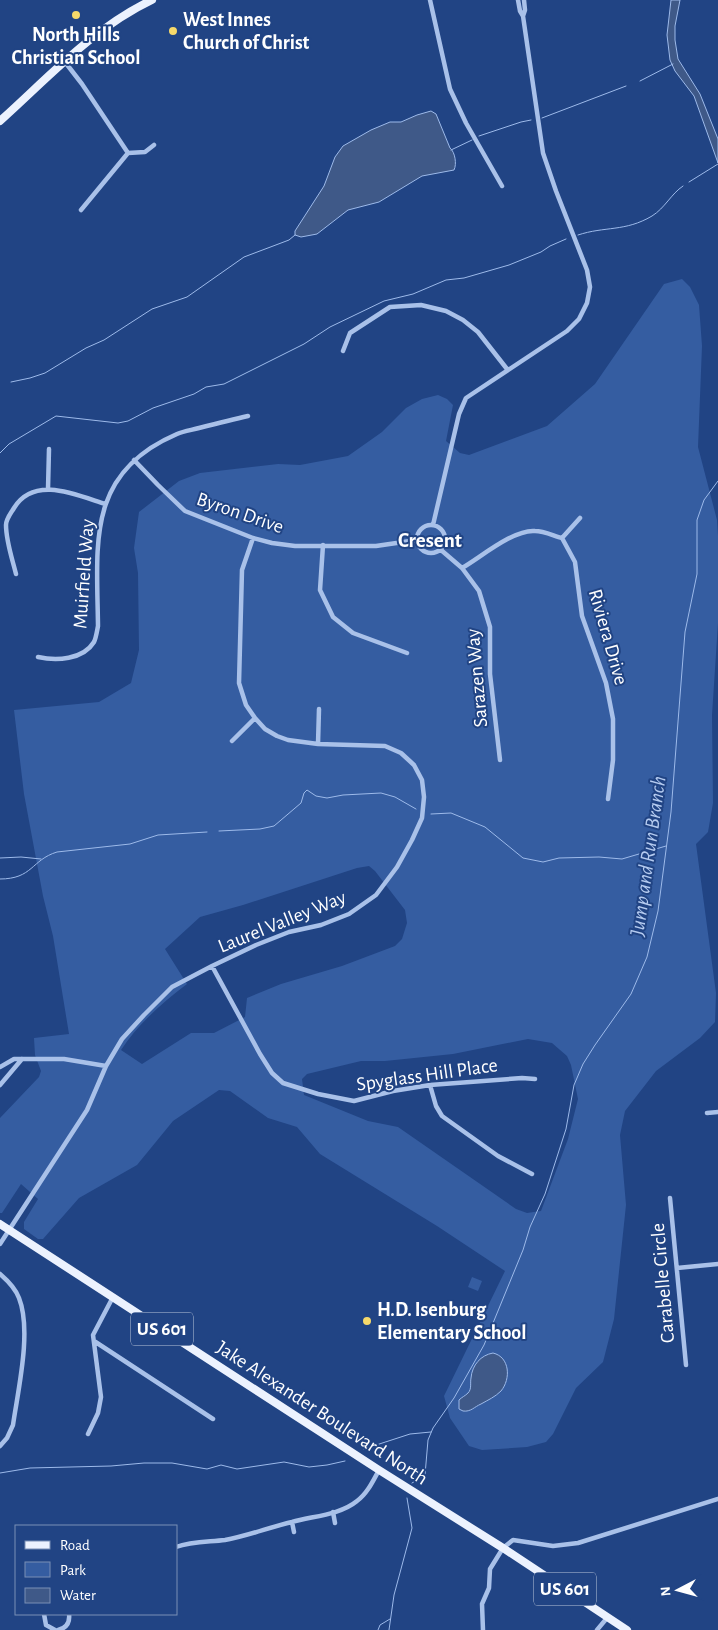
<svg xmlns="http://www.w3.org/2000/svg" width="718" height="1630" font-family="'Alegreya Sans',sans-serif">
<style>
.green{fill:#355da1;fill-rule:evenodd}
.water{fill:#3f5988;stroke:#9dbaea}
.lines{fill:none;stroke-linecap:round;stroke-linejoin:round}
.stream{stroke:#9dbaea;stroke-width:1}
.street{stroke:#a9c1e9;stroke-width:4.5}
.primary{stroke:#ecf2fe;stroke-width:8}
.poi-dot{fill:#f6d96a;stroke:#214484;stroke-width:2}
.labels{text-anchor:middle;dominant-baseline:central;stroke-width:4;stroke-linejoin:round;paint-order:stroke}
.shield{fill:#214484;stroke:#bcc7da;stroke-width:1}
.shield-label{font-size:19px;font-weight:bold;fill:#fff}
.poi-label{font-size:20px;font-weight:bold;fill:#fff;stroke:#214484;text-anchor:start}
.street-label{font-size:20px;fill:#fff;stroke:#214484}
.neighbourhood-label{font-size:21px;font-weight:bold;fill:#fff;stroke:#214484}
.water-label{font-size:21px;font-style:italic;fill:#b5cbf0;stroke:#214484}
</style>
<rect width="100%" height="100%" fill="#214484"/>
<path class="green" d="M 682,279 L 690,287 L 699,305 L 702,346 L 698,447 L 717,520 L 718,536 L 718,623 L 712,715 L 713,803 L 708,832 L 696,844 L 716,993 L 715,1022 L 700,1038 L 656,1071 L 625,1111 L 620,1135 L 626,1205 L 614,1319 L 603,1362 L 576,1388 L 553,1434 L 546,1442 L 527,1447 L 482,1450 L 469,1446 L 450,1418 L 444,1396 L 505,1271 L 437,1226 L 320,1154 L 297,1127 L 268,1118 L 230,1091 L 219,1090 L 173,1121 L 137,1165 L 79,1198 L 43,1239 L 38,1239 L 24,1229 L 24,1222 L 38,1199 L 21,1184 L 2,1213 L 0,1213 L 0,1118 L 39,1077 L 41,1071 L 35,1055 L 34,1038 L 69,1034 L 53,936 L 43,896 L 24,794 L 14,710 L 99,702 L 131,683 L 139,650 L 138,573 L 134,548 L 139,512 L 179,481 L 200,473 L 278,464 L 300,465 L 348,456 L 382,432 L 406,408 L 422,399 L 438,395 L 447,399 L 453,405 L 446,441 L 460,453 L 469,455 L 547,426 L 595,384 L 664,284 ZM 369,866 L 375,871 L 405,910 L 407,923 L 402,939 L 395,946 L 342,966 L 281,984 L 247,998 L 245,1017 L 214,1033 L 191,1033 L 142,1064 L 121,1050 C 138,1024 162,1003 187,984 L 165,949 L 200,917 L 243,905 L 357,868 ZM 528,1039 L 552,1043 L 567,1056 L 571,1065 L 578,1099 L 568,1139 L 541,1211 L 527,1213 L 516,1209 L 398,1127 L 368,1121 L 304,1095 L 302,1079 L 307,1074 L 361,1061 L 385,1061 L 453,1054 Z
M 472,1277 L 482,1281 L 478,1291 L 468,1287 Z"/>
<path class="water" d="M 671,0 L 680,0 L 675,26 L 675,40 L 678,59 L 700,94 L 718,139 L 718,163 L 694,96 L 675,71 L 670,60 L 667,35 Z
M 431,111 L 436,114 L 450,148 C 455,152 457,164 454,170 L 422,176 L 379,202 L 348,210 L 317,234 L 301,237 L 295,235 L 295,231 L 324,186 L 335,157 L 343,146 L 371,130 L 390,122 L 401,122 L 417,115 Z
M 493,1353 C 510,1357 511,1379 501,1391 C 495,1397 488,1400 481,1404 C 474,1407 471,1412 463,1411 L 459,1409 L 459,1400 C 462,1397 465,1396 468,1393 C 472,1389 470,1383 471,1378 C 472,1365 481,1355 493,1353 Z"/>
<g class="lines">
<path class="stream" d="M 640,81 L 673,64
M 542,118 L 626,86
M 479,136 L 521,122 L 531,120
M 451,150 L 472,140
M 689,182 L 718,164
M 578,235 C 605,226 625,232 652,216 C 665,208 671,194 683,186
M 11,382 L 30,378 L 45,373 L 86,348 L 104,340 L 152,309 L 187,297 L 244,257 L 289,240 L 295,235
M 0,453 L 9,444 L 56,416 L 118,423 L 128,421 L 153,408 L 194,394 L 206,387 L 224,384 L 304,344 L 330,327 L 384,301 L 413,294 L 446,280 L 464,278 L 509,265 L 541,252 L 550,246 L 566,239
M 431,814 L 451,813 L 485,827 L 523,858 L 543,862 L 559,858 L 599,857 L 622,859 L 666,846
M 219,831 L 260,829 L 274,826 L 301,803 L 304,793 L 307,790 L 316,796 L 327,798 L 343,795 L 381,793 L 395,797 L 416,809
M 0,858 L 21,857 L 41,859
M 0,879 C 33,879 31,860 57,852 L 130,844 L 158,835 L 207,832
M 364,1449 L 410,1434 L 431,1432
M 0,1473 L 30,1468 L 111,1466 L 144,1463 L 172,1463 L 207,1469 L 221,1465 L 237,1469 L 284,1462 L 309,1467 L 327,1465 L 345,1461
M 412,1483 L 425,1475 L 428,1440 L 433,1428 L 454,1398 L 484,1345 L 523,1250 L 530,1227 L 545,1194 L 566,1129 L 574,1085 L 583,1064 L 595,1045 L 631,994 L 647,957 L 658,911 L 671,812 L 685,632 L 697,574 L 697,520 L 704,500 L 718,481
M 378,1630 L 380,1625 L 390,1619
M 389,1630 L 394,1595 L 412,1528 L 407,1498"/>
<path class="street" d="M 430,0 L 450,89 L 466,123 L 502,186
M 518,0 L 520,11 L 523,16 L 525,10 L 524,0
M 65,62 L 82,84 L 128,153
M 81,210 L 128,153 L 145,152 L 154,145
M 343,351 L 350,333 L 390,307 L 421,305 L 446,311 L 463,320 L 478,332 L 507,369
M 134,460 L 158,485 L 185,511 L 253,538 L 272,543 L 295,546 L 376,546 L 417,540
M 48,489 L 49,449
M417 539a14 14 0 1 1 28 0a14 14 0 1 1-28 0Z
M 433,525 L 459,414 L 466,398 L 567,331 L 579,319 L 587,303 L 590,287 L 587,270 L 556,191 L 543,153 L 523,16
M 562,538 L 580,518
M 323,545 L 320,590 L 333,617 L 353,633 L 407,653
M 441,550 L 462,568 L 479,591 L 490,627 L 490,674 L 500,760
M 462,568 C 481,557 514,529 535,531 C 544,531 554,536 562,538 L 575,562 L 582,616 L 606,683 L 613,719 L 613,760 L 608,799
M 16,574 C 12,558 6,541 6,525 C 6,519 11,513 14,508 C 34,475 77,495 105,504
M 38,657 C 56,661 83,660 94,642 C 96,638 97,631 98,626 C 97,543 86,473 177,434 C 184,431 192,430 199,428 C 215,424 231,420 248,416
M 232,741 L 255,718
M 318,744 L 319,709
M 212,966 L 260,1054 L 272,1073 L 283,1083 L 318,1094 L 354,1101 L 393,1091 L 430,1085 L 522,1078 L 535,1079
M 0,1067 L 14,1059 L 64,1059 L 106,1066
M 0,1085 L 22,1059
M 430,1085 L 436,1106 L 442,1116 L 498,1156 L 532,1174
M 707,1113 L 718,1112
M 670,1198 L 686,1365
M 0,1244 L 87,1110 L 106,1066 L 122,1039 L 144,1015 L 172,987 L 212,966 L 256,945 L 289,932 L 321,925 L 349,914 L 376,895 L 397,867 L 412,840 L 422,818 L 424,797 L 422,780 L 414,765 L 401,753 L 385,746 L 318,744 L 288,740 L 277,736 L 265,729 L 255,718 L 246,705 L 239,683 L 242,570 L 253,538
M 677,1268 L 718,1264
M 0,1274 C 7,1280 16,1290 19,1298 C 32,1331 18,1390 13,1425 L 7,1438 L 0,1446
M 94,1341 L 213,1419
M 88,1434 L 98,1413 L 101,1397 L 93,1335 L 113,1297
M 333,1512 L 335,1523
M 292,1522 L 294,1532
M 176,1547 C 192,1541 209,1542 225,1540 C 248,1536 270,1527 292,1522 C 313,1516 340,1515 357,1501 C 367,1494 373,1481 379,1470
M 44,1614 L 46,1625 L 55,1630
M 58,1630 C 67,1628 70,1622 69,1614
M 483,1630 L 482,1604 L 489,1588 L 490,1569 L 503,1548 L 513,1540 L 553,1546 L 578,1543 L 718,1499
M 597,1630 L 607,1618"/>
<path class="primary" d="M 0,121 C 48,78 93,28 152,0
M 0,1224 L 379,1470 L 503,1548 L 627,1630"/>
</g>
<g class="poi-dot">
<circle cx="76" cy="15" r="5"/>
<circle cx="173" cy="31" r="5"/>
<circle cx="367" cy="1321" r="5"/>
</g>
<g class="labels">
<g class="shield">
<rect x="131" y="1312.5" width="62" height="33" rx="4"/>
<rect x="534" y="1572.5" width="62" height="33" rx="4"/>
</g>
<g class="shield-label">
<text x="162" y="1329">US 601</text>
<text x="565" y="1589">US 601</text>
</g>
<g class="poi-label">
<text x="183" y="20">West Innes<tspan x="183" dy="23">Church of Christ</tspan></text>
<text x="76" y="35" text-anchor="middle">North Hills<tspan x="76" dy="23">Christian School</tspan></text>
<text x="377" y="1310">H.D. Isenburg<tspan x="377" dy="23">Elementary School</tspan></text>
</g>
<g class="street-label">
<text transform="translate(240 513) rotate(19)">Byron Drive</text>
<text transform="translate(84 574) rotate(-86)">Muirfield Way</text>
<text transform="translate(608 637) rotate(74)">Riviera Drive</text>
<text transform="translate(477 678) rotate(-95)">Sarazen Way</text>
<text transform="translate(282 922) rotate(-22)">Laurel Valley Way</text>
<text transform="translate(427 1075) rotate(-8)">Spyglass Hill Place</text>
<text transform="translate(663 1283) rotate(-95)">Carabelle Circle</text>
<text transform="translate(322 1413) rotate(33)">Jake Alexander Boulevard North</text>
</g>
<g class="neighbourhood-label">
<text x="430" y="540">Cresent</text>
</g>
<g class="water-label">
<text transform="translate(648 856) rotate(-82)">Jump and Run Branch</text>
</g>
</g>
<rect x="15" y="1525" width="162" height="90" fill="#214484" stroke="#7a8fb5"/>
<rect x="25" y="1541" width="25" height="8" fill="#ecf2fe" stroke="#7a8fb5"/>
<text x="60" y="1550" font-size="15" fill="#ffffff">Road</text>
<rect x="25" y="1562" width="25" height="15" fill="#355da1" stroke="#7a8fb5"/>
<text x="60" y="1575" font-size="15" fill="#ffffff">Park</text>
<rect x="25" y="1588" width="25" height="15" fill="#3f5988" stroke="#7a8fb5"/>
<text x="60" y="1600" font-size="15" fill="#ffffff">Water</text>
<g transform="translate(678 1590) rotate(264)" stroke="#214484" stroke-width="4" paint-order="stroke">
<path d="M0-4L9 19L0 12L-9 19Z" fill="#ffffff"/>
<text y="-8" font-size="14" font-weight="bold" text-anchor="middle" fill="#ffffff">N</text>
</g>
</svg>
